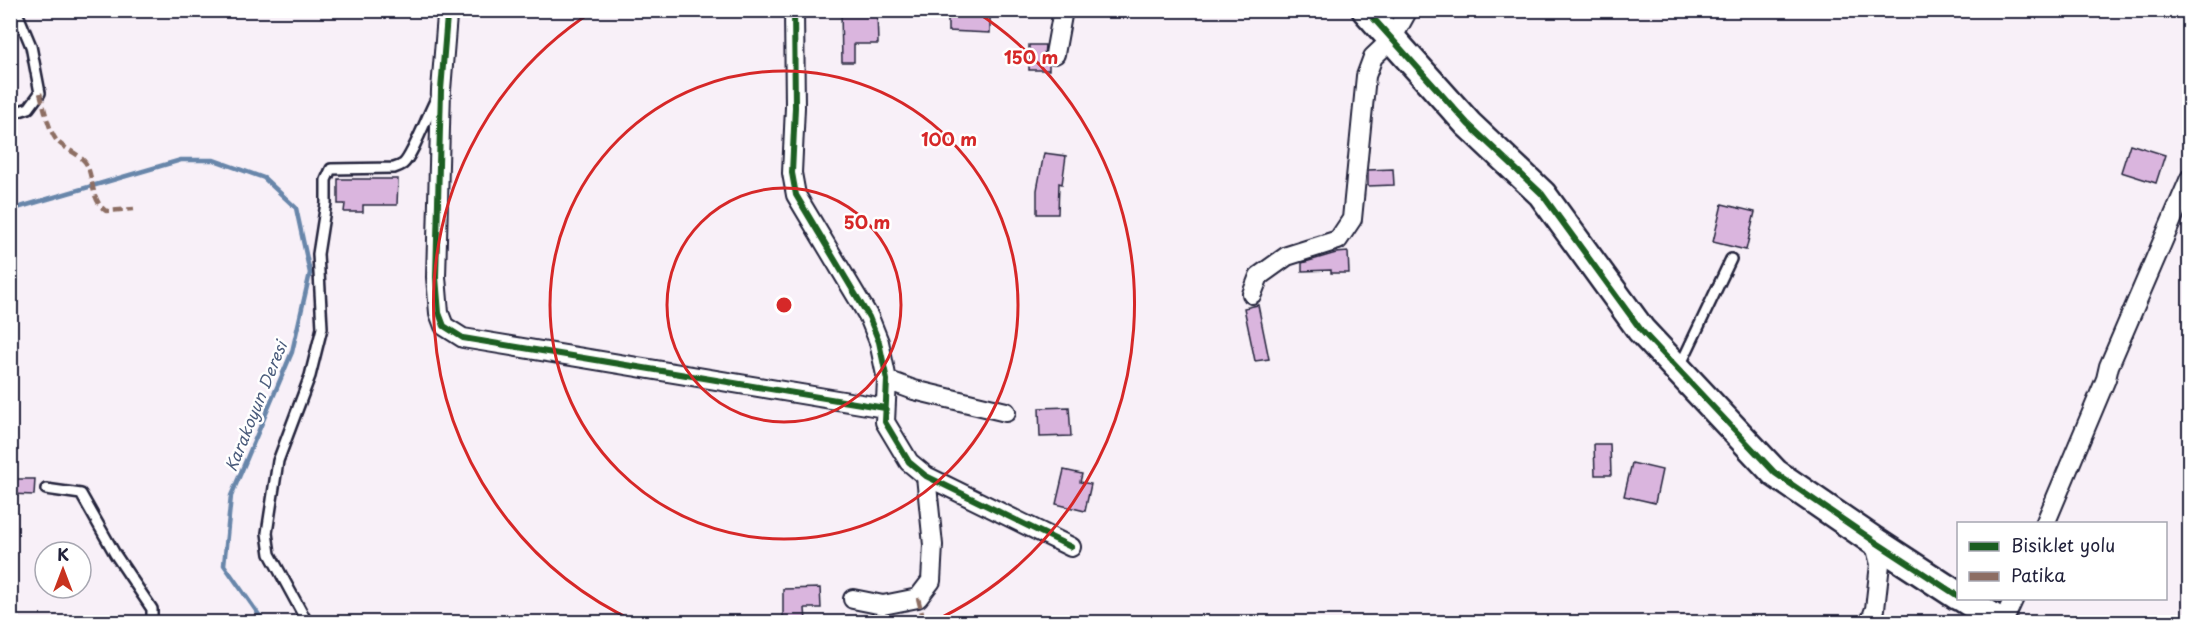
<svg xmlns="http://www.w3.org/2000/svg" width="2200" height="633" font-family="'Playpen Sans',sans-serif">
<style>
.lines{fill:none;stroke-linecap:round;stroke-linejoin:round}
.stream{stroke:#6886aa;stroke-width:4.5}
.building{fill:#dab5de;stroke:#22223b;stroke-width:1.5}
.lane-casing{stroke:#22223b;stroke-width:14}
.street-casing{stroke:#22223b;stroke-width:22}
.secondary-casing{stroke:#22223b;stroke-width:32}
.lane{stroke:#fff;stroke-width:9}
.street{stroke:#fff;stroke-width:18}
.secondary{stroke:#fff;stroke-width:27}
.quiet{stroke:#8d6e63;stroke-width:4.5;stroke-dasharray:9 4.5;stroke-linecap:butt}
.cycleway-casing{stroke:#fff;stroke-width:10}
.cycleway{stroke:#1b5e20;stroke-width:6}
.ring{fill:none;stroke:#d62828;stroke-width:3}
.labels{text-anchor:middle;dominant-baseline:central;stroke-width:5;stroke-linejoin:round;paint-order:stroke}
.water-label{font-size:16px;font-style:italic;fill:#4b5c7c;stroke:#fff}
.centre{fill:#d62828;stroke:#fff;stroke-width:3}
.ring-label{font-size:18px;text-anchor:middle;font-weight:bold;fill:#d62828;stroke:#fff;stroke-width:5;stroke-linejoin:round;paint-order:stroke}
</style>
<rect width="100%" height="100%" fill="#f8f0f8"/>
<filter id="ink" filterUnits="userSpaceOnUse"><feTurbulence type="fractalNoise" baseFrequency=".0167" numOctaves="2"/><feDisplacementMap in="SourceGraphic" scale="12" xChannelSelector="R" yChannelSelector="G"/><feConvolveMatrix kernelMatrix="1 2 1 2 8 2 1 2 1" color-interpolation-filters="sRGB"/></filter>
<g filter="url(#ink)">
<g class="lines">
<path class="stream" d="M 10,210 L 181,160 L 214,160 L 264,178 L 296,208 L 310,273 L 292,352 L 231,496 L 224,565 L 264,622"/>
</g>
<path class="building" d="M 841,10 L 877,10 L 878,44 L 854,44 L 854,62 L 842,62 Z
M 951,10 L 990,10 L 990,33 L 948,31 L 948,15 L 951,15 Z
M 1029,45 L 1045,45 L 1044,57 L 1049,63 L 1049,70 L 1029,70 Z
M 2130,144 L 2165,155 L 2156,183 L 2121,172 Z
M 1044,153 L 1066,156 L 1062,184 L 1059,183 L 1058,214 L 1037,214 L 1037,190 Z
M 1393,169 L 1394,185 L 1368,186 L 1368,170 Z
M 338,179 L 398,179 L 397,205 L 363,205 L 363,212 L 344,212 L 345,204 L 338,204 Z
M 1722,204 L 1755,212 L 1746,250 L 1713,242 Z
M 1348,252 L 1349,273 L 1331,273 L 1331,270 L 1302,271 L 1302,263 L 1336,253 Z
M 1258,305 L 1269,359 L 1255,361 L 1244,308 Z
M 1069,407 L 1071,436 L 1040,437 L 1039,408 Z
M 1594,444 L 1610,444 L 1611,475 L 1595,475 Z
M 1632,463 L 1662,470 L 1655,503 L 1624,496 Z
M 1064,470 L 1082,474 L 1080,482 L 1091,484 L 1085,511 L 1056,504 Z
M 10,479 L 35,479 L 34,495 L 10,494 Z
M 820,588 L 821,608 L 805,608 L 806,622 L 783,622 L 783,589 Z"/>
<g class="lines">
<g class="lane-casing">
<path id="lane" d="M 10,114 L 29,108 L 40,93 L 31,46 L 16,10
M 1679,368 L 1731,259
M 46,489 L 81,494 L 115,554 L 152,609 L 152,622
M 307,622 L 270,554 L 267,533 L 278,461 L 310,376 L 322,328 L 318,254 L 326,203 L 326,180 L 331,169 L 394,168 C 397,167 400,166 403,164 C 412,157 429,111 437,97"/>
</g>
<g class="street-casing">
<path id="street" d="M 452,10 L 447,16 L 441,90 L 436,277 L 439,313 L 444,326 L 463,338 L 885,408
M 794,10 L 795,107 L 792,173 L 796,195 L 869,317 L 879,342 L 887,380 L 885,422 L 909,462 L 926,476 L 1071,547
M 1055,54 L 1063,10
M 1252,294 L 1259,276 L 1287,256 L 1338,240 L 1352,219 L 1366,76 L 1373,57 L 1392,39 L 1408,10
M 887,380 L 914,390 L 1006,412
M 2045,524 L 2106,379 L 2109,366 L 2190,178
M 853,599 L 883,605 L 918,598 L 931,581 L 933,545 L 926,476
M 1870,622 L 1875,609 L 1880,564 L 1874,541
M 2003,622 L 2014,598"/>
</g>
<g class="secondary-casing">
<path id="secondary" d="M 1366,10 L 1468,124 L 1542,194 L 1641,330 L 1775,473 L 1874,541 L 1958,596
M 1963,598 L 2000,622"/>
</g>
<use href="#lane" class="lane"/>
<use href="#street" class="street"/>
<use href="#secondary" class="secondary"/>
<path class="quiet" d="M 40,93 C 44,106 49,133 58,142 C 66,150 81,154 87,165 C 94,181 91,200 106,211 L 134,209
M 918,598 L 924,622"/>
<g class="cycleway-casing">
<path id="cycleway" d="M 452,10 L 447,16 L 441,90 L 436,277 L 439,313 L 444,326 L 463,338 L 885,408
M 794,10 L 795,107 L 792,173 L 796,195 L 869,317 L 879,342 L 887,380 L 885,422 L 909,462 L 926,476 L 1071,547
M 1366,10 L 1468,124 L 1542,194 L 1641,330 L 1775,473 L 1874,541 L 1958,596"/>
</g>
<use href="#cycleway" class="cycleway"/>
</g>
</g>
<g class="ring">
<circle cx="784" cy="305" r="117"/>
<circle cx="784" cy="305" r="234"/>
<path d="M636 622A350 350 0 0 1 593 11M975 11A350 350 0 0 1 932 622"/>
</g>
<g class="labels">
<g class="water-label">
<text transform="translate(255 406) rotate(-68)">Karakoyun Deresi</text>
</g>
</g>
<circle cx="784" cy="305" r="9" class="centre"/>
<g class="ring-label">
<text x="1031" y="64">150 m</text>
<text x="949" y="146">100 m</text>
<text x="867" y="229">50 m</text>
</g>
<rect width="2200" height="633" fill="none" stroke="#fff" stroke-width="36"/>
<rect x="18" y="18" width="2164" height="597" fill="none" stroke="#22223b" stroke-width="2" filter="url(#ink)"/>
<rect x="1957" y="522" width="210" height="78" fill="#ffffff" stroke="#a7a7b1" stroke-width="1.5"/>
<rect x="1969" y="542" width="30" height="9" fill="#1b5e20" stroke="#a7a7b1" stroke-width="1.5"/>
<text x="2011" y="552" font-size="18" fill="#22223b">Bisiklet yolu</text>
<rect x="1969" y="572" width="30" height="9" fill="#8d6e63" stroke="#a7a7b1" stroke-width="1.5"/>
<text x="2011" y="582" font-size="18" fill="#22223b">Patika</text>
<g transform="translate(63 570)"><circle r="28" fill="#ffffff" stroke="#a7a7b1" stroke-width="1.5"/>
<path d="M0-4.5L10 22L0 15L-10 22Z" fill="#c8321e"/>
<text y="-9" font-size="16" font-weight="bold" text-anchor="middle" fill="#22223b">K</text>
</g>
</svg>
